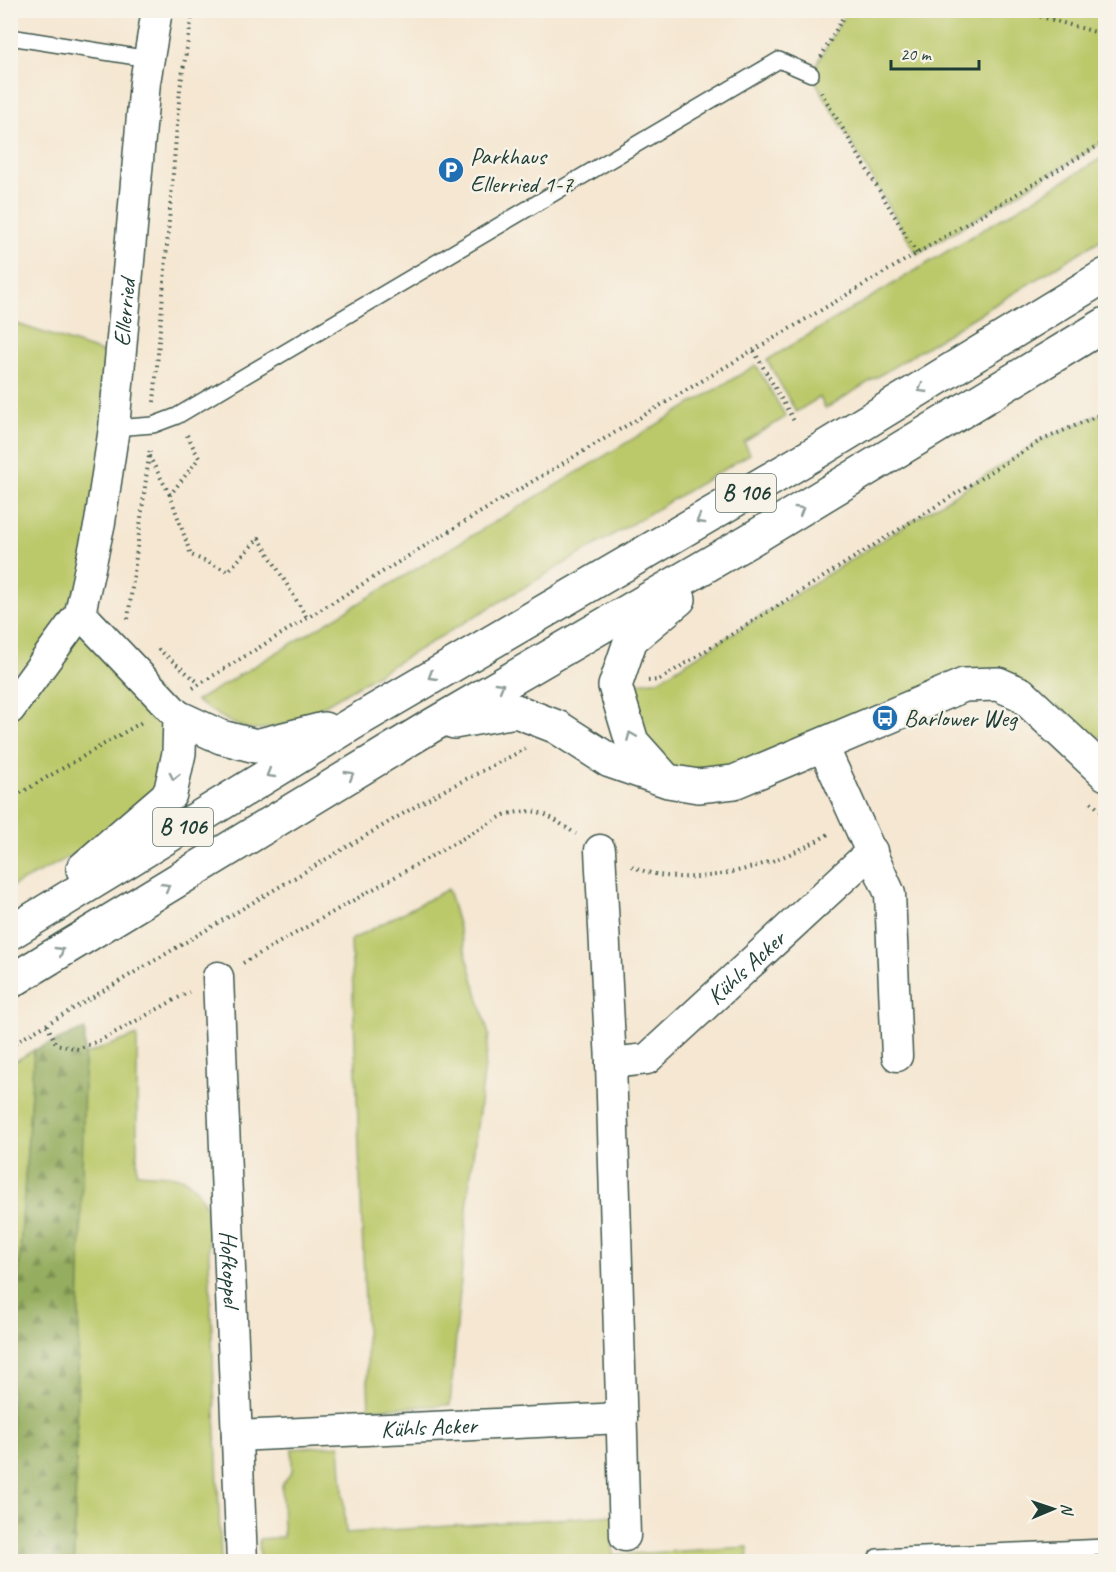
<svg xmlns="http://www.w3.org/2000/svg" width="1116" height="1572" font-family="Caveat,sans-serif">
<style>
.green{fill:#bcc96b;stroke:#6e8350;stroke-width:1.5}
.forest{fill:url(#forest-firs);stroke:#5a754a;stroke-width:1.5}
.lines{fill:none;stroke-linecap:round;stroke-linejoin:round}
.service-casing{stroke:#3f564c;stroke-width:18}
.minor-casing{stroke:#3f564c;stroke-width:33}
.trunk-casing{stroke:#3f564c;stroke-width:36}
.path{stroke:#3f564c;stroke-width:4;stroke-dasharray:1.5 4.5;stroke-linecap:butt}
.service{stroke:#fff;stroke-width:15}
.minor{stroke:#fff;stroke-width:30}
.trunk{stroke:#fff;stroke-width:33}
.oneway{stroke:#8f9e9a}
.labels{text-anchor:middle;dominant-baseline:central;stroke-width:5;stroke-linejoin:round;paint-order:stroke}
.shield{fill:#f7f3e8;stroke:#60746a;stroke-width:1.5}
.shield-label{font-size:22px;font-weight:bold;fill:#1f3d34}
.poi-label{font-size:24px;fill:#1f3d34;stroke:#f7f3e8;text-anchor:start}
.street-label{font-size:24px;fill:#1f3d34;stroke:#f7f3e8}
</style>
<defs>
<pattern id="forest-firs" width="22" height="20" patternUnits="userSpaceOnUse" patternTransform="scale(1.5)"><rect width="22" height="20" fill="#95ad5f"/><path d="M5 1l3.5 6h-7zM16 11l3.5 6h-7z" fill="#798e4f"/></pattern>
</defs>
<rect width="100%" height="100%" fill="#f7f3e8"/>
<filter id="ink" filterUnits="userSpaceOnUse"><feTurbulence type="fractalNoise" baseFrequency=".0167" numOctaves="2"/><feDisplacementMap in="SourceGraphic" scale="12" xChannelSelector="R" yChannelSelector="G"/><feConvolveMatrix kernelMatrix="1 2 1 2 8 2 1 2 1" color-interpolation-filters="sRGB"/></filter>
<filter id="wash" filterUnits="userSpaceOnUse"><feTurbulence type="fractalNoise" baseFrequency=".008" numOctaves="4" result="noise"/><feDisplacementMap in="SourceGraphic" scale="24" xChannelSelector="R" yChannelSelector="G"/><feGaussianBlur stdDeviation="1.35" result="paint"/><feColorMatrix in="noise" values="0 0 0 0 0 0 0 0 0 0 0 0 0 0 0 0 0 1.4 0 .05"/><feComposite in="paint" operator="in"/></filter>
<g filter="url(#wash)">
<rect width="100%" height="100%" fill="#f5e7d2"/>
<path class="green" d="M 847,11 L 1105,11 L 1105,141 L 917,254 L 811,74 Z
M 1105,156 L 1105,237 L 825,409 L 820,397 L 796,412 L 767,360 Z
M 11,322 L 120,358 L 81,613 L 170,706 C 168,727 169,761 161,779 C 142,826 54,864 11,887 Z
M 756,365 L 786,417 L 744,442 L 750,454 L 303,718 C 249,738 243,731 196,701 Z
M 1105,412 L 1105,736 L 1071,741 L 998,684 L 823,746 L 668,781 L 615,686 L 659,680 L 1040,441 Z
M 448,889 L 489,1035 L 469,1187 L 450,1405 L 369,1409 L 351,940 Z
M 137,1035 L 137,1173 C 175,1176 190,1170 207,1209 L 221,1561 L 74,1562 L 84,1055 Z
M 34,1050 L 11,1381 L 11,1064 Z
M 340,1445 L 346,1533 L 614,1515 L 613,1555 L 748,1547 L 747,1562 L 260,1562 L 259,1539 L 283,1537 L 282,1484 L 292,1472 L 292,1449 Z"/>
<path class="forest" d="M 85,1029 L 74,1561 L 11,1561 L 11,1381 L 34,1050 Z"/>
</g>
<g filter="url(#ink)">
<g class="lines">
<g class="service-casing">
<path id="service" d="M 10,37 L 149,59
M 114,428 L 153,425 L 177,416 L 779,60 L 811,74
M 877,1557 L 1106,1547"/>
</g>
<g class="minor-casing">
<g id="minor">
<path d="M 80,613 L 180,718"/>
<path id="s1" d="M 10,709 L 80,613 L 100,522 L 114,428 L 145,82 L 157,10"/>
<path d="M 823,746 L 890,894 L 897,1056"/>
<path d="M 600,850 L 611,1063 L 625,1536"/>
<path id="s2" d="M 218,977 L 242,1562"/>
<path id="s3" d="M 611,1063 L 647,1059 L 872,851"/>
<path id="s4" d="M 237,1436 L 622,1418"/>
</g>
</g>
<g class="trunk-casing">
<path id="trunk" d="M 454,722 L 516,711 L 557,727 L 610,761 L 668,781 L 698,786 L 734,782 L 964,685 L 998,684 L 1021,694 L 1106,774
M 666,780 L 632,742 L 615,686 L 631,639 L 679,599
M 83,869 L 170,794 L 179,753 L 180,718 L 221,737 L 256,746 L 324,729
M 10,933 L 355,722 L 812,455 L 1106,275
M 10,982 L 431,726 L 750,540 L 1106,324"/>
</g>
<path class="path" d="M 1017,10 L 1106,35
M 821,57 L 847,10
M 821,92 L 917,254
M 754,351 L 794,421
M 154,402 L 180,89 L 193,10
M 187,435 L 199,458 L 170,495 L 191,555 L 228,571 L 259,538 L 307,618
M 149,456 L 170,495
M 128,619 L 150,448
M 158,649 L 199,683
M 648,681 L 659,680 L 1040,441 L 1106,412
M 193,688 L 459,525 L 1106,141
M 10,799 L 142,722
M 1091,802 L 1106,816
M 632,866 C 687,894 780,865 830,833
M 243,963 L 504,815 C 541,806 545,814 576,834
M 47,1025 L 56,1044 L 78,1049 L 103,1039 L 189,992
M 10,1046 L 433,796 L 527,748"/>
<use href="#service" class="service"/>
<use href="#minor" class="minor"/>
<use href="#trunk" class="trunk"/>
</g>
<defs><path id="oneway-chevron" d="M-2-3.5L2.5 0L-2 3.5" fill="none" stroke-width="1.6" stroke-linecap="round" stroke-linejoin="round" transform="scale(1.5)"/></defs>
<g class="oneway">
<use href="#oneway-chevron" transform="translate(922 389) rotate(149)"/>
<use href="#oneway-chevron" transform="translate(800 510) rotate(-31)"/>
<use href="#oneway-chevron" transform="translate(700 520) rotate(150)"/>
<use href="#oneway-chevron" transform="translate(432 676) rotate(149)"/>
<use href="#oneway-chevron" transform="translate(500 686) rotate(-30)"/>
<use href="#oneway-chevron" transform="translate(631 736) rotate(-113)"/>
<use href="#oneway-chevron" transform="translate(270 774) rotate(149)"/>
<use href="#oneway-chevron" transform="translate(350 775) rotate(-31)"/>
<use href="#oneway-chevron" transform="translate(174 776) rotate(102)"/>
<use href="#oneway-chevron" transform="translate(166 887) rotate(-31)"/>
<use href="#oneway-chevron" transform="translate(60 951) rotate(-31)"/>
</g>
</g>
<defs>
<g id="parking-disc" transform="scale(1.35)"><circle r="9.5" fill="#1f6fb2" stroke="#f7f3e8"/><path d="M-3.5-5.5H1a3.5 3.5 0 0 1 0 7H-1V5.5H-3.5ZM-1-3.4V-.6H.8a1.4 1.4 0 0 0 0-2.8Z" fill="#fff"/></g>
<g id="bus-disc" transform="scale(1.35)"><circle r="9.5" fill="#1f6fb2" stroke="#f7f3e8"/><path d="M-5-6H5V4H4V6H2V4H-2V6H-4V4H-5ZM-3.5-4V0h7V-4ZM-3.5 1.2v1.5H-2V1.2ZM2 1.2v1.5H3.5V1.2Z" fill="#fff"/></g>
</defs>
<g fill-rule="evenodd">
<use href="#parking-disc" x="451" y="170"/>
<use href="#bus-disc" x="885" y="718"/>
</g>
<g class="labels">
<g class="shield">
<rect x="716" y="474" width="60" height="38" rx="4.5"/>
<rect x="153" y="808" width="60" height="38" rx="4.5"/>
</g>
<g class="shield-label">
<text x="746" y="493">B 106</text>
<text x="183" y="827">B 106</text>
</g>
<g class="poi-label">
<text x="470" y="156">Parkhaus<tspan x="470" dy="28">Ellerried 1-7</tspan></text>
<text x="904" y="718">Barlower Weg</text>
</g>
<g class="street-label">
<text stroke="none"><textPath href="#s1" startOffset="423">Ellerried</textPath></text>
<text stroke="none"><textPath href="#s3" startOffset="171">Kühls Acker</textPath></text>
<text stroke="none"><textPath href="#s2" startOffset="292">Hofkoppel</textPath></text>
<text stroke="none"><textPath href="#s4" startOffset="192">Kühls Acker</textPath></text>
</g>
</g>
<rect width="1116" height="1572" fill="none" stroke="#f7f3e8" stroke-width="36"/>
<g transform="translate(1053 1509) rotate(88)" stroke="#f7f3e8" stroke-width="4.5" paint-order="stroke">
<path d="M0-4.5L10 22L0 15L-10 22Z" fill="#1f3d34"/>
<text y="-9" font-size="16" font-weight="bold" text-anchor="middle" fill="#1f3d34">N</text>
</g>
<path d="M891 60v9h88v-9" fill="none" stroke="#1f3d34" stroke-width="3"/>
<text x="900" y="60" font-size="18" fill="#1f3d34" stroke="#f7f3e8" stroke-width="4.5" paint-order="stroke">20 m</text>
</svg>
